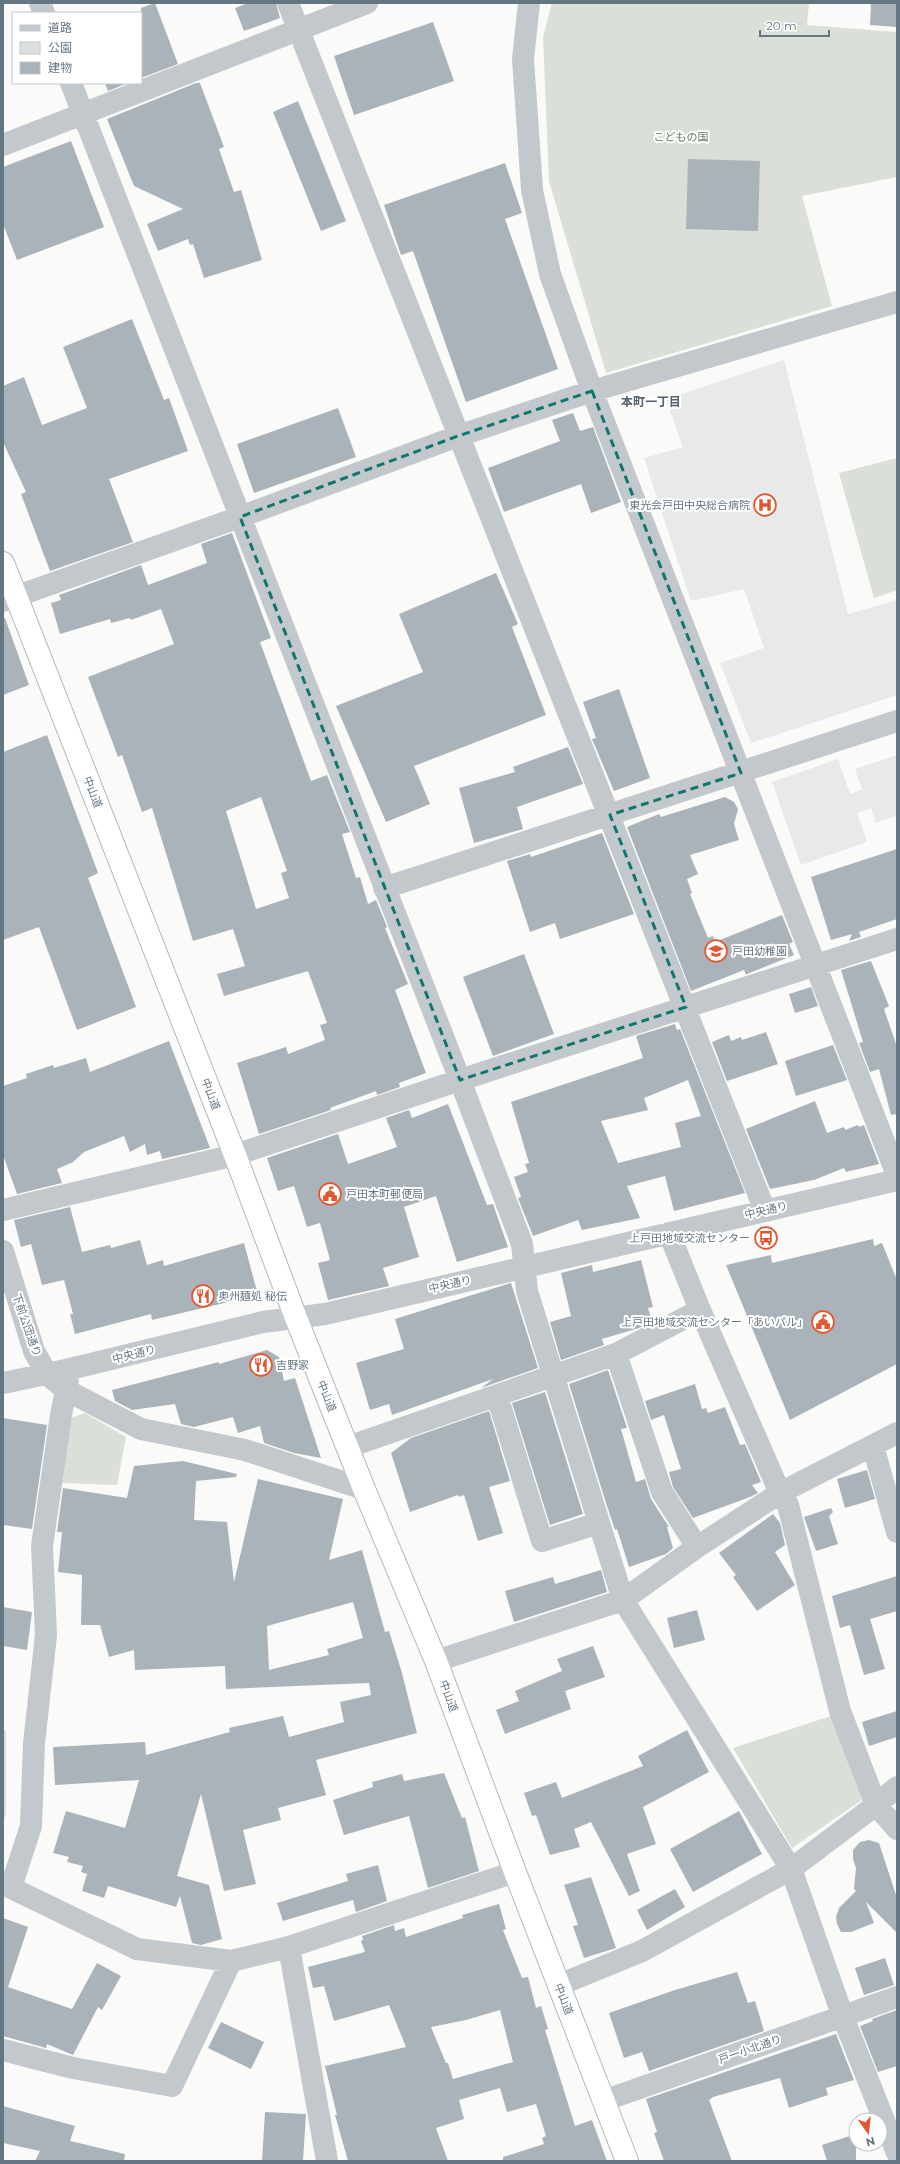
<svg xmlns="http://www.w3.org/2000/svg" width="900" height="2164" font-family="Montserrat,'Noto Sans JP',sans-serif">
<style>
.built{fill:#e8e9e9}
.green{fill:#dadfd7}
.building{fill:#aab3b9;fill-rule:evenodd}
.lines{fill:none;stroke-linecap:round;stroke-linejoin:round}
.highway-casing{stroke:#b4b9bd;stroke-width:24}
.minor{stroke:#c3c8cc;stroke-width:22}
.highway{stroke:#fff;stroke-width:22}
.marked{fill:none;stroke:#0f766e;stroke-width:3;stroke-dasharray:8 5;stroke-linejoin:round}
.labels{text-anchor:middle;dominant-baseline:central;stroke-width:4;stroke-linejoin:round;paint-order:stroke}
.park-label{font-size:11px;fill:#687a64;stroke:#fff}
.poi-label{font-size:11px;fill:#657683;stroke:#fff;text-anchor:start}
.street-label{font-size:11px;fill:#657683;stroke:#fff}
.neighbourhood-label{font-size:12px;font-weight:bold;fill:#57646e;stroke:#fff}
</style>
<rect width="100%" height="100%" fill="#fafaf8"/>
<path class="built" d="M 784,360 L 848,614 L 897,600 L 897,695 L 751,743 L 720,663 L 764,648 L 744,589 L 691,601 L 644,458 L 683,447 L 666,399 Z
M 897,755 L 897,815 L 876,823 L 871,808 L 857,813 L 867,842 L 801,865 L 772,782 L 838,759 L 850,794 L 862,789 L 855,769 Z"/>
<path class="green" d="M 552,3 L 809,3 L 807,25 L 897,32 L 897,177 L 802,196 L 832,306 L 606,373 L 549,181 L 543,37 Z
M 897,458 L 897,590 L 874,598 L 839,473 Z
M 85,1413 L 126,1437 L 117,1485 L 59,1483 L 67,1419 Z
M 834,1715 L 862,1800 L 792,1848 L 733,1748 Z
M 6,1729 L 6,1813 L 3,1822 L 3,1733 Z"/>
<path class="building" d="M 155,3 L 178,64 L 141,78 L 141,8 Z
M 248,3 L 276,3 L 280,18 L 244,31 L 235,8 Z
M 871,3 L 897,3 L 897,27 L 870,25 Z
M 433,22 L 454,81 L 354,115 L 334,56 Z
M 105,83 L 128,83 L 108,91 Z
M 196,83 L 200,83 L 224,147 L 219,149 L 234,192 L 241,190 L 262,260 L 204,278 L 193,244 L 190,245 L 188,239 L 158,251 L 147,224 L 183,209 L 134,186 L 107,119 Z
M 298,101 L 346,221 L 321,231 L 273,112 Z
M 71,141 L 104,227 L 17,260 L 3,224 L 3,167 Z
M 688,159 L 760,161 L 758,231 L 686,229 Z
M 505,163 L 522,213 L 505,219 L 558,369 L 466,402 L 413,251 L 401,255 L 384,205 Z
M 132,319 L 164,400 L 169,398 L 188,451 L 109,479 L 133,542 L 50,571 L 21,494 L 26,492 L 3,442 L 3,386 L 24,377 L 42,425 L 87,408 L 63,347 Z
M 338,408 L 356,457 L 254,493 L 237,444 Z
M 573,413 L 580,431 L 593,427 L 621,502 L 591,513 L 581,484 L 504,512 L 488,468 L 560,441 L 552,420 Z
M 232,533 L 271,638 L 260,642 L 311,781 L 327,775 L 350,832 L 342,834 L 356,878 L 360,877 L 368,904 L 376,900 L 387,927 L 385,928 L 408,984 L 395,990 L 426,1073 L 399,1083 L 400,1087 L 377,1095 L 376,1091 L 330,1108 L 331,1110 L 259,1134 L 237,1063 L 286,1047 L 288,1054 L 325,1040 L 320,1025 L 327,1023 L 308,971 L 224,996 L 217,974 L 245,966 L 233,929 L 193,941 L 152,808 L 142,812 L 122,755 L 118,757 L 88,677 L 174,644 L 161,609 L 131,620 L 130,618 L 111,623 L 110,619 L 60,634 L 51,603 L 61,600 L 59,595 L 141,565 L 148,585 L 207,563 L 201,544 ZM 261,797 L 287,871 L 281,873 L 289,898 L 256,909 L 226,811 Z
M 496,573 L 518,624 L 512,627 L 546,715 L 414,766 L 430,804 L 386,822 L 336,706 L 423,672 L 399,614 Z
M 5,618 L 29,685 L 3,695 L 3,619 Z
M 619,689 L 650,778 L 614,791 L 592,739 L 596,738 L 583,702 Z
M 47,735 L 98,873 L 88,878 L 136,1007 L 77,1030 L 39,927 L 3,940 L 3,752 Z
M 568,747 L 583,784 L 517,807 L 523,829 L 474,843 L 459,788 L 515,772 L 513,767 Z
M 725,797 L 734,802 L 738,809 L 734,824 L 739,840 L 690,855 L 698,874 L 687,879 L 692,893 L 690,894 L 708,938 L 713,936 L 715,942 L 782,915 L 793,942 L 789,944 L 794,955 L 747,974 L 746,975 L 744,970 L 691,991 L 627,827 L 659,814 L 661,817 Z
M 602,833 L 634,914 L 560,939 L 555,923 L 530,932 L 507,861 L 530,854 L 531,857 Z
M 897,849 L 897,919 L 859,932 L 861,937 L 849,941 L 852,934 L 831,940 L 811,877 Z
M 524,954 L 554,1034 L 493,1056 L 463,977 Z
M 871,961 L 889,1006 L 884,1009 L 897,1047 L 897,1114 L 891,1115 L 879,1069 L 870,1072 L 859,1043 L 863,1042 L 841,970 Z
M 811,987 L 818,1006 L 795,1013 L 789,994 Z
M 675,1024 L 677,1030 L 680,1029 L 745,1193 L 674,1211 L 665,1176 L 627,1186 L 640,1218 L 582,1230 L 578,1220 L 533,1236 L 518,1198 L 521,1197 L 514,1177 L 528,1172 L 525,1164 L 529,1163 L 511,1102 L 643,1058 L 636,1036 ZM 688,1080 L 701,1116 L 675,1123 L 681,1147 L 618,1163 L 601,1121 L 648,1110 L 644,1098 Z
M 766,1032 L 778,1064 L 727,1081 L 712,1042 L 729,1035 L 731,1041 L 741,1037 L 742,1040 Z
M 169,1041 L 210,1148 L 162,1159 L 160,1151 L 147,1155 L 145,1144 L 130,1152 L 124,1136 L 84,1152 L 73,1162 L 57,1169 L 62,1183 L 17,1194 L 3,1155 L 3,1086 L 27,1078 L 26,1074 L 53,1065 L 54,1068 L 86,1058 L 90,1072 Z
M 833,1045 L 847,1080 L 796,1096 L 785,1061 Z
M 815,1101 L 827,1133 L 844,1127 L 845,1130 L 858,1125 L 859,1127 L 864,1125 L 879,1164 L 846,1172 L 844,1168 L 814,1180 L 770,1189 L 746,1129 Z
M 448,1104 L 487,1205 L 493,1204 L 508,1247 L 457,1262 L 436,1196 L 404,1207 L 419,1257 L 383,1268 L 389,1286 L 328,1300 L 318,1263 L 330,1260 L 320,1223 L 307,1227 L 294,1186 L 278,1191 L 267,1158 L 338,1134 L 348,1164 L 397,1147 L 386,1118 L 409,1110 L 412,1118 Z
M 70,1207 L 82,1252 L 110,1245 L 111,1248 L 140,1240 L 147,1265 L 163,1260 L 164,1266 L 244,1243 L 258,1295 L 152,1320 L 151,1314 L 75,1334 L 70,1314 L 73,1314 L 64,1280 L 42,1285 L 31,1244 L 21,1247 L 14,1220 Z
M 873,1239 L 874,1246 L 882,1243 L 897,1280 L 897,1364 L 790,1420 L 726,1265 L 771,1255 L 772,1263 Z
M 641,1260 L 653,1307 L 648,1308 L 652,1321 L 639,1328 L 602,1339 L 604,1345 L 561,1360 L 550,1322 L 571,1316 L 561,1273 L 592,1265 L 593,1272 Z
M 511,1283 L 538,1368 L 481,1388 L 493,1379 L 392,1415 L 389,1404 L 370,1410 L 356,1363 L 404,1349 L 395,1319 Z
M 267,1350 L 279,1357 L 284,1381 L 295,1378 L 321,1458 L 294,1453 L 264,1443 L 260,1426 L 238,1433 L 233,1417 L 194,1427 L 181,1424 L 175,1404 L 132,1410 L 115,1401 L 112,1390 L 219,1362 L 219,1364 Z
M 608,1370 L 627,1428 L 621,1429 L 636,1482 L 645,1479 L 651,1499 L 669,1527 L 667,1527 L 673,1548 L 666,1554 L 629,1567 L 617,1529 L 615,1530 L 607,1506 L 569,1384 Z
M 695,1384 L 702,1409 L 706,1408 L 708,1413 L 725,1407 L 740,1445 L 745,1444 L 761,1482 L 752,1485 L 758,1493 L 750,1497 L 693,1518 L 673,1487 L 669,1472 L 681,1469 L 664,1415 L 651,1420 L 645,1401 Z
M 545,1392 L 583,1514 L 550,1525 L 512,1403 Z
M 489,1411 L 510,1481 L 489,1487 L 503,1533 L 478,1541 L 464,1495 L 459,1497 L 458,1495 L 410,1512 L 391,1453 L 411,1438 Z
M 3,1418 L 47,1425 L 32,1529 L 3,1525 Z
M 183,1461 L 237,1474 L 236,1477 L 196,1481 L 194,1520 L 227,1522 L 234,1582 L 258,1479 L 343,1499 L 329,1560 L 362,1550 L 385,1632 L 389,1631 L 402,1673 L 417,1733 L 316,1760 L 326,1795 L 278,1808 L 281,1820 L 243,1830 L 256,1884 L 224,1891 L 201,1794 L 177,1876 L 209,1885 L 222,1939 L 201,1945 L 192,1943 L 180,1896 L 176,1907 L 108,1886 L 104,1898 L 82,1891 L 87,1874 L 81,1872 L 83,1866 L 67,1862 L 69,1857 L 53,1853 L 66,1811 L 125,1828 L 139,1780 L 55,1785 L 53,1747 L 145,1742 L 146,1755 L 230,1732 L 229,1728 L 283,1716 L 289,1737 L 344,1722 L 340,1702 L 371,1695 L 369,1683 L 226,1689 L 225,1666 L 135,1670 L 134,1650 L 109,1657 L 100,1625 L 81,1625 L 82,1575 L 58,1572 L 62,1532 L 57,1532 L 63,1488 L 127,1498 L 134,1466 ZM 353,1602 L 363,1638 L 327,1649 L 329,1655 L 269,1670 L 267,1626 Z
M 867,1470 L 875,1499 L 845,1508 L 837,1479 Z
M 831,1508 L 833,1512 L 829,1516 L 838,1544 L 816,1551 L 804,1517 Z
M 773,1514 L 780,1523 L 785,1545 L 775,1552 L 795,1585 L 757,1611 L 733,1577 L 736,1575 L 719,1553 Z
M 601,1570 L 607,1592 L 514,1622 L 505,1591 L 553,1577 L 555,1584 Z
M 897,1576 L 897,1611 L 870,1619 L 885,1669 L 864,1675 L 850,1625 L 840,1628 L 832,1596 Z
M 3,1607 L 32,1612 L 27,1650 L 3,1646 Z
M 697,1610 L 705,1640 L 674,1648 L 667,1618 Z
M 593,1646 L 605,1677 L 565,1691 L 571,1709 L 505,1734 L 496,1710 L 519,1701 L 515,1691 L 562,1671 L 557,1659 Z
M 897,1711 L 897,1737 L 869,1746 L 862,1722 Z
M 687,1730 L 709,1772 L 643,1807 L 656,1844 L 627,1854 L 640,1891 L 629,1896 L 591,1822 L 574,1829 L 580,1847 L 550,1855 L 536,1815 L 532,1816 L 524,1793 L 556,1782 L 562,1798 L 643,1766 L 638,1756 Z
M 444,1773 L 462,1818 L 465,1817 L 479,1871 L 428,1888 L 409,1816 L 344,1835 L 333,1800 L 373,1787 L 372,1782 L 402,1774 L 404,1781 Z
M 739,1811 L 762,1854 L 693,1892 L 670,1849 Z
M 869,1840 L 879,1843 L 897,1898 L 897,1933 L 866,1902 L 874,1923 L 851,1932 L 841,1932 L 837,1924 L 836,1917 L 839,1908 L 856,1891 L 854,1889 L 856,1868 L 853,1859 L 853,1850 L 860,1842 Z
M 378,1865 L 387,1901 L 356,1912 L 353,1900 L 283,1921 L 277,1903 L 348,1881 L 346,1874 Z
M 591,1877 L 616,1948 L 584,1958 L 573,1926 L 578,1925 L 564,1885 Z
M 675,1889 L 685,1907 L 647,1930 L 637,1910 Z
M 499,1904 L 506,1929 L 503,1930 L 522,1978 L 528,1977 L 536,2008 L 541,2006 L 548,2029 L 545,2030 L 575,2126 L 592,2120 L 607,2161 L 503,2161 L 503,2157 L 544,2144 L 542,2138 L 546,2136 L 536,2104 L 507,2112 L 500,2088 L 459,2100 L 464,2119 L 436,2128 L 448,2161 L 348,2161 L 335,2115 L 337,2115 L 325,2066 L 406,2047 L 389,2005 L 334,2021 L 324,1986 L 313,1988 L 308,1967 L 365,1952 L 361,1941 L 363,1940 L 362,1936 L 394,1925 L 395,1931 L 404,1928 L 406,1937 L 463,1918 L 462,1915 ZM 500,2010 L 513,2062 L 453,2079 L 448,2063 L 446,2063 L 431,2027 L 466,2020 Z
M 3,1918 L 28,1927 L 8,1987 L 72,2009 L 97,1963 L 121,1976 L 102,2010 L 98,2007 L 73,2055 L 47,2044 L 46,2048 L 3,2036 Z
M 885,1958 L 894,1985 L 864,1995 L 855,1968 Z
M 737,1972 L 748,2003 L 755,2001 L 764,2031 L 649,2071 L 642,2052 L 624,2058 L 609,2013 L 675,1990 Z
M 897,2010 L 897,2066 L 878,2072 L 860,2026 L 873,2021 L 872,2019 Z
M 221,2022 L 264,2042 L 251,2069 L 208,2048 Z
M 836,2034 L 854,2080 L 826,2088 L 828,2095 L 789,2108 L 780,2078 L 713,2097 L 709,2100 L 732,2161 L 664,2161 L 654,2133 L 657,2132 L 646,2099 Z
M 3,2106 L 75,2126 L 70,2141 L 125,2154 L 124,2161 L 35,2161 L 40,2151 L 3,2143 Z
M 265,2112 L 306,2114 L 303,2161 L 262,2161 Z
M 856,2134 L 856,2161 L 827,2161 L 822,2145 Z"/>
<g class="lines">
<g class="highway-casing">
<path id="highway" d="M 3,563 L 235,1155 L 296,1318 L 364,1489 L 436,1661 L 515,1872 L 627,2161"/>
</g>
<path class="minor" d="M 40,3 L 44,13
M 288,3 L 765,1211
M 529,3 L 523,59 L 532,190 L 550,274 L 592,391 L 897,1175
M 71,83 L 460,1080 L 522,1244 L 527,1291 L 623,1600 L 791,1869 L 843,2017 L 897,2153
M 3,145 L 367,3
M 3,601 L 240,517 L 458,436 L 592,391 L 897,302
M 384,888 L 897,721
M 3,1210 L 235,1155 L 460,1080 L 897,939
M 669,1233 L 700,1310 L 780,1493 L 788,1505 L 840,1711 L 876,1805 L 897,1829
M 3,1251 L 34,1351 L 47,1374 L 66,1390 L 141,1429 L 245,1450 L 364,1489
M 616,1354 L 662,1492 L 697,1547
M 3,1383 L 70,1369 L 263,1322 L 325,1314 L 897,1180
M 497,1396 L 542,1541 L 599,1523
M 873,1446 L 897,1532
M 348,1447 L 616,1354 L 700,1310
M 436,1661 L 623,1600 L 697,1547 L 780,1493 L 897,1433
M 3,1884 L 137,1949 L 231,1961 L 289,1947 L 515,1872
M 11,1887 L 31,1826 L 34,1743 L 46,1635 L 42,1546 L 61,1415 L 70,1369
M 289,1947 L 327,2161
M 559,1985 L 642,1951 L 791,1869 L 876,1805 L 897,1787
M 3,2050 L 73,2068 L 172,2086 L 231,1961
M 603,2101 L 897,1997"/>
<use href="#highway" class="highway"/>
</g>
<path class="marked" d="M 592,391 L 741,773 L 610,815 L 686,1007 L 460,1080 L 240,517 L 458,436 Z"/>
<defs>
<g id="hospital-ring" transform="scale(1.15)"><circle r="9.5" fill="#fff" stroke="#e4572e" stroke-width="1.5"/><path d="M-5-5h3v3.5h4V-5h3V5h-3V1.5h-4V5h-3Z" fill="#e4572e"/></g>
<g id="school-ring" transform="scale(1.15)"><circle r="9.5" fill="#fff" stroke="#e4572e" stroke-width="1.5"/><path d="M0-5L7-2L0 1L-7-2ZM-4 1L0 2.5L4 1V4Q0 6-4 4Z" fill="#e4572e"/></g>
<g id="civic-ring" transform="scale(1.15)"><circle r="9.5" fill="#fff" stroke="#e4572e" stroke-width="1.5"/><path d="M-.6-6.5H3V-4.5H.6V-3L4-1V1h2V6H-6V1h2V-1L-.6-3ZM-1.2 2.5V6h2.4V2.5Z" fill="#e4572e"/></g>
<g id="bus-ring" transform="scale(1.15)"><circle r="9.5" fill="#fff" stroke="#e4572e" stroke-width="1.5"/><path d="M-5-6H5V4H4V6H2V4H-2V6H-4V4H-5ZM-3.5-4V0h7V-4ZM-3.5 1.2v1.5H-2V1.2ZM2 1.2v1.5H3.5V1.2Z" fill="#e4572e"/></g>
<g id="restaurant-ring" transform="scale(1.15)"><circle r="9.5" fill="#fff" stroke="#e4572e" stroke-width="1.5"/><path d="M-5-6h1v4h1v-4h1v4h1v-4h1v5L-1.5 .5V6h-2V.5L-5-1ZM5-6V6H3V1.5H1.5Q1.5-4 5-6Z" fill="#e4572e"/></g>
</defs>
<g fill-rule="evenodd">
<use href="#hospital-ring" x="765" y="505"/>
<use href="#school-ring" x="716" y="951"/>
<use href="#civic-ring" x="330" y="1194"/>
<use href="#bus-ring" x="766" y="1238"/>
<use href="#restaurant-ring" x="203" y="1296"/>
<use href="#civic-ring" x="823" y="1322"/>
<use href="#restaurant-ring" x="261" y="1365"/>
</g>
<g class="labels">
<g class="park-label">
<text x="681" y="137">こどもの国</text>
</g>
<g class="poi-label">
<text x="750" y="505" text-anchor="end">東光会戸田中央総合病院</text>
<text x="732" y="951">戸田幼稚園</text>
<text x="346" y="1194">戸田本町郵便局</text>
<text x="750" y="1238" text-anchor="end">上戸田地域交流センター</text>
<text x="218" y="1296">奥州麺処 秘伝</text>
<text x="808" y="1322" text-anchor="end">上戸田地域交流センター「あいパル」</text>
<text x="276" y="1365">吉野家</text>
</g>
<g class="street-label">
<text transform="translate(93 792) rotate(69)">中山道</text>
<text transform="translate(211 1094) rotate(69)">中山道</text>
<text transform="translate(766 1210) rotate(-13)">中央通り</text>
<text transform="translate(450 1284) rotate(-13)">中央通り</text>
<text transform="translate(27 1325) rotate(71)">下前公団通り</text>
<text transform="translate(134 1354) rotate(-14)">中央通り</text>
<text transform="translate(327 1396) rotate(68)">中山道</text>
<text transform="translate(449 1696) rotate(70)">中山道</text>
<text transform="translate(564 1999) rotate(69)">中山道</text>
<text transform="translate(750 2049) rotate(-19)">戸一小北通り</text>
</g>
<g class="neighbourhood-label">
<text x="651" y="401">本町一丁目</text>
</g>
</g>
<rect width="900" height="2164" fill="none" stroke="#657683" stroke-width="8"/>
<rect x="12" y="12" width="130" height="72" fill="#ffffff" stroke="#c1c8cd"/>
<rect x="20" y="25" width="20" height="6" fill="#c3c8cc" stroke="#c1c8cd"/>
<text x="48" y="32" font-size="12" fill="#657683">道路</text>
<rect x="20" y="42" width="20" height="12" fill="#dadfd7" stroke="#c1c8cd"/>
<text x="48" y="52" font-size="12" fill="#657683">公園</text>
<rect x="20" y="62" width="20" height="12" fill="#aab3b9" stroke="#c1c8cd"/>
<text x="48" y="72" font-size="12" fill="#657683">建物</text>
<g transform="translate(868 2132) rotate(165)"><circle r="19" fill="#ffffff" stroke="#c1c8cd"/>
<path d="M0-3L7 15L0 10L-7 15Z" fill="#e4572e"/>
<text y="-6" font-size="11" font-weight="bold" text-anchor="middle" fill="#657683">N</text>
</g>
<path d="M760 30v6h69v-6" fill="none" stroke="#657683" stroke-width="2"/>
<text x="766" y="30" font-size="12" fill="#657683" stroke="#ffffff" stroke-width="3" paint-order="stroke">20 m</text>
</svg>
